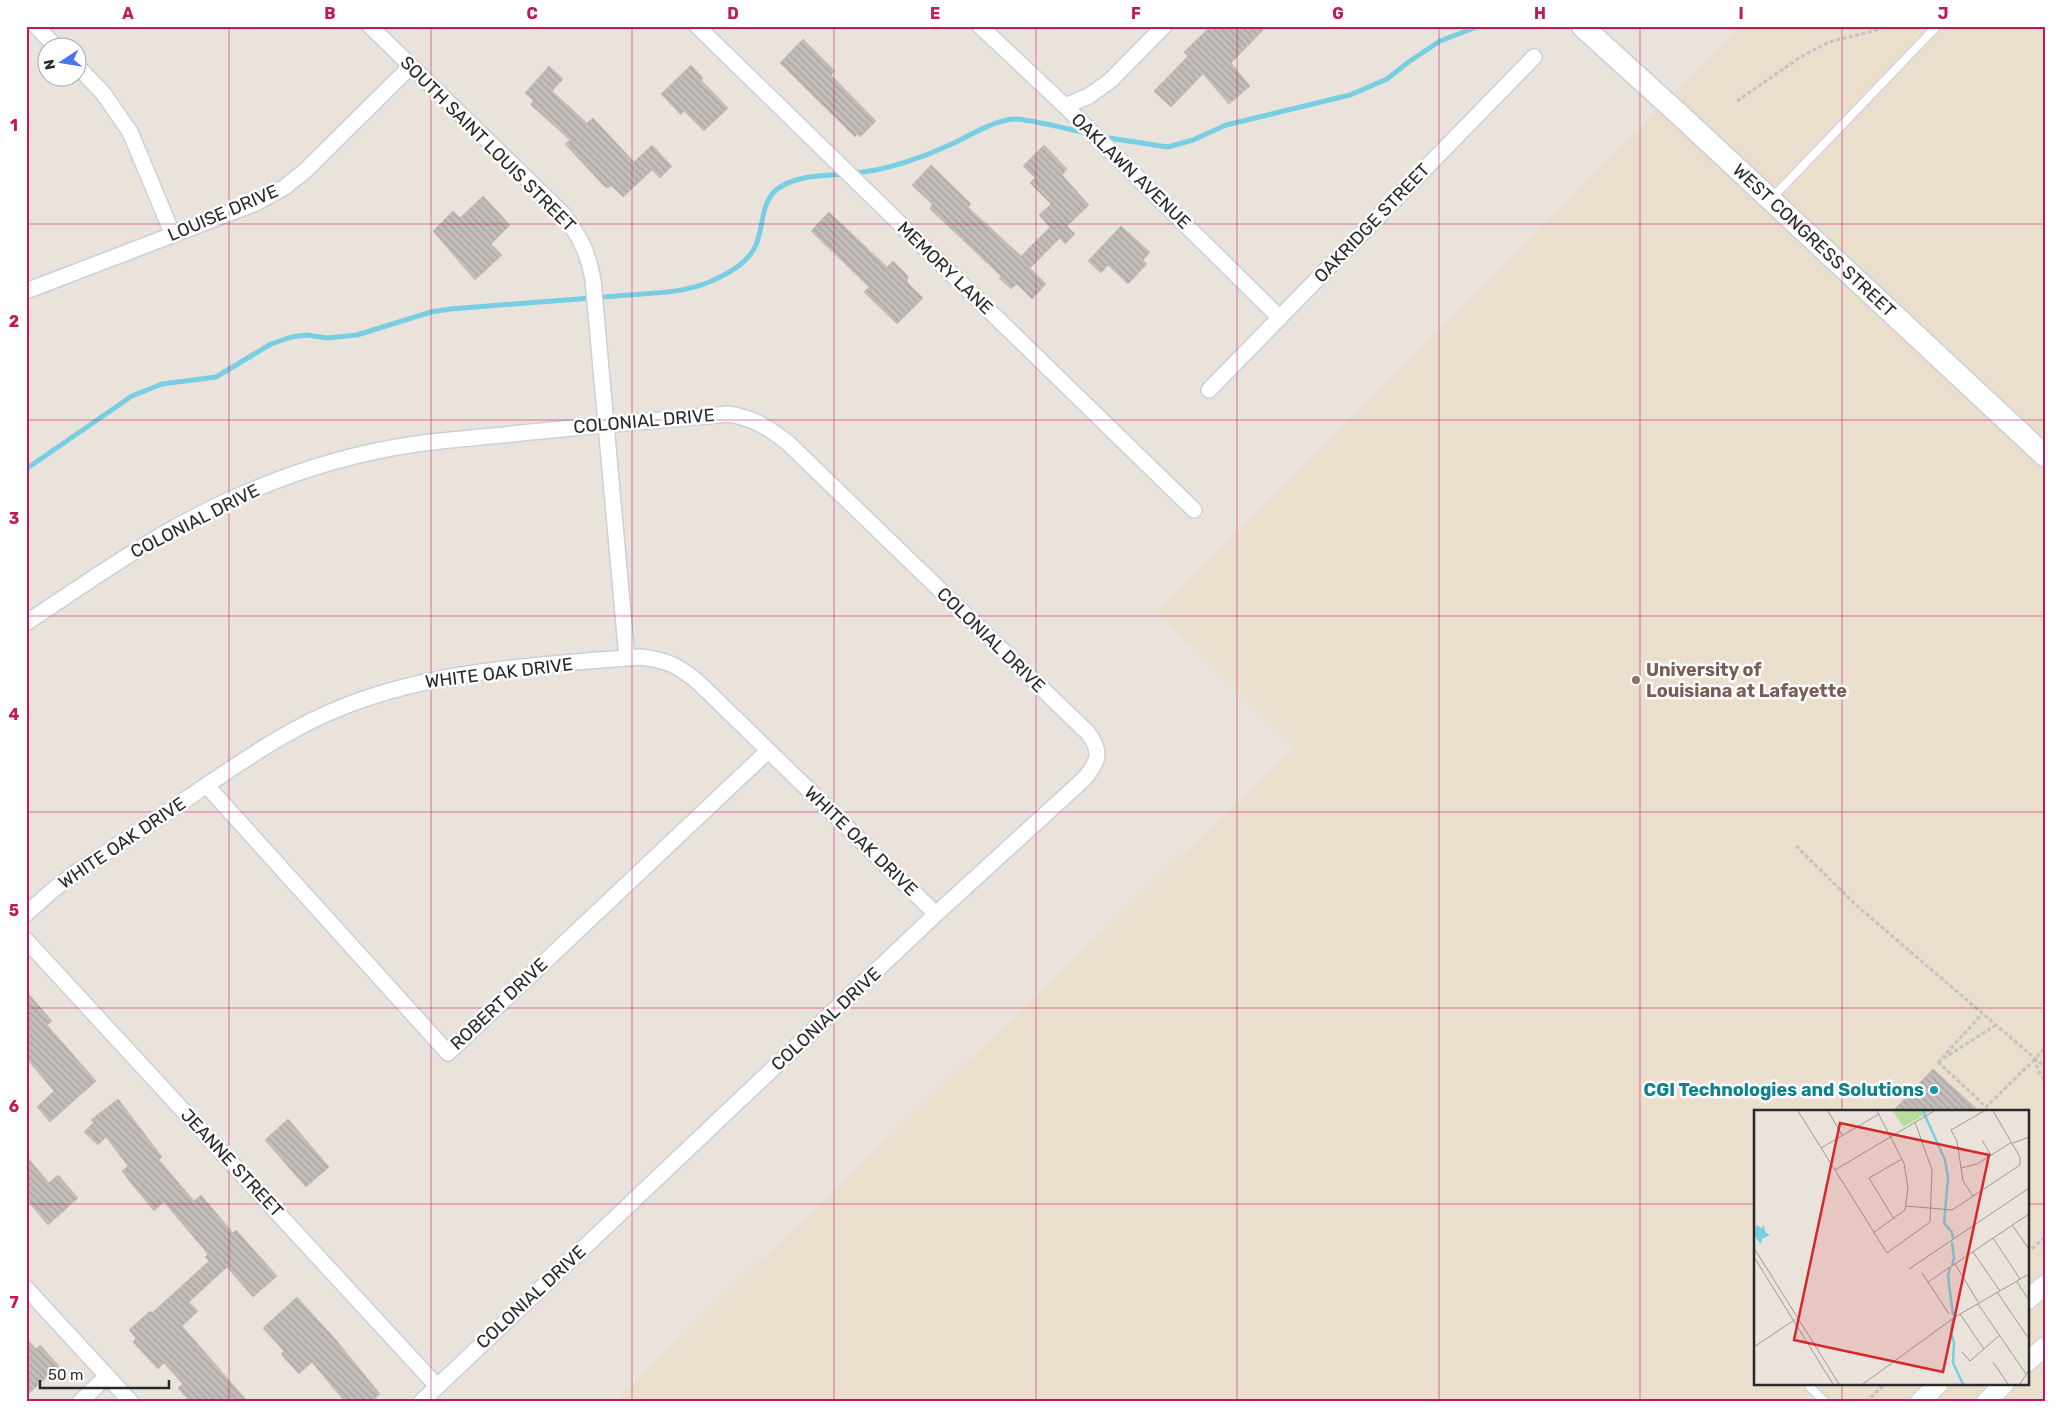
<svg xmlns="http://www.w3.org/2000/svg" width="2071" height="1428" font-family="Rubik,sans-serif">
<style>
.education{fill:#eadecd;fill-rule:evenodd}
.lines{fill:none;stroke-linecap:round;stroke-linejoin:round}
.stream{stroke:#78cfe3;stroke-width:5}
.building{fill:url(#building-back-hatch);stroke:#c5beb6}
.service-casing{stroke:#cacfd9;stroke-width:10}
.minor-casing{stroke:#cacfd9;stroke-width:18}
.tertiary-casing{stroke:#cacfd9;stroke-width:21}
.secondary-casing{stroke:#cacfd9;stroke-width:24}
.path{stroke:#c3c3c3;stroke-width:3;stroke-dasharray:4 2.5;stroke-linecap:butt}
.service{stroke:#fff;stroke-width:8}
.minor{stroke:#fff;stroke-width:15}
.tertiary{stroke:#fff;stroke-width:19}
.secondary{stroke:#fff;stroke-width:21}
.grid{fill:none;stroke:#c2185b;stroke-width:1;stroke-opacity:0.55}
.education-dot{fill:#8d6e63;stroke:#fff;stroke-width:2}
.culture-dot{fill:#0f9aa8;stroke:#fff;stroke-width:2}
.labels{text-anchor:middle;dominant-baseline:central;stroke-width:5;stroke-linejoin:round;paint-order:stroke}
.street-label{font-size:18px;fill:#292929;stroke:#fff}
.education-label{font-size:18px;font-weight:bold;fill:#785e54;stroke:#fff;text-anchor:start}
.culture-label{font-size:18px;font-weight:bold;fill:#0d838f;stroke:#fff;text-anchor:end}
.inset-river{fill:none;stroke:#78cfe3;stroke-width:2.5}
.inset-road{fill:none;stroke:#9d9994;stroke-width:1}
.view{fill:#d62828;fill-opacity:0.15;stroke:#d62828;stroke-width:2.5}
.inset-edge{fill:none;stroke:#292929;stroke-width:2.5}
.neatline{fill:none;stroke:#c2185b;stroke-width:2}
.grid-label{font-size:16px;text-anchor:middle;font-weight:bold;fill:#c2185b}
</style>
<defs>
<pattern id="building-back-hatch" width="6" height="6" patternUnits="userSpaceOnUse" patternTransform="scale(1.25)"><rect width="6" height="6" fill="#c2bdb9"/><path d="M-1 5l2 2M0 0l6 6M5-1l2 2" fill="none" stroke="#a7a29f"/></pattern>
</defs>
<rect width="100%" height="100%" fill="#eae3dc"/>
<path class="education" d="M 1740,26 L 2045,26 L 2045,1402 L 614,1402 L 1295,747 L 1158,612 ZM 1755,1112 L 2027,1112 L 2027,1384 L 1755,1384 Z"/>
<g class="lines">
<path class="stream" d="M 1102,137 L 1168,147 L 1193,140 L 1226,125 L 1350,95 L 1387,79 L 1410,61 L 1440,41 L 1479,26
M 854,173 C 885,171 924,157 952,144 C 971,135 991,122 1012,119 C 1025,118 1071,130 1087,133
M 26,469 L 132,396 L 162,384 L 216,377 L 271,344 L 291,337 L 307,335 L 327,338 L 357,335 L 431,312 L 450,309 C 506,305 561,300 617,296 C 647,293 679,294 707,283 C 724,276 747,264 755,247 C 764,229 760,204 776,190 C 795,175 822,176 845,174"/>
</g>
<path class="building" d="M 1211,26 L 1267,26 L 1231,63 L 1250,86 L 1229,104 L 1203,74 L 1171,107 L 1154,91 L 1188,56 L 1184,52 Z
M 803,39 L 835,71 L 831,75 L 876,121 L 860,137 L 857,134 L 855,137 L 780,63 Z
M 691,65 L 703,78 L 701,80 L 728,108 L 704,131 L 684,111 L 681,115 L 661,94 Z
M 549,66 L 563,79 L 552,91 L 587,123 L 593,118 L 634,162 L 652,145 L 672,166 L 660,178 L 652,170 L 623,197 L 612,186 L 606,188 L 565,144 L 570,140 L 531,105 L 533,100 L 525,93 Z
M 1044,145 L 1067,169 L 1062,175 L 1089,205 L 1067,226 L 1075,234 L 1065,244 L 1060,238 L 1030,268 L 1046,284 L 1032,299 L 1017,284 L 1011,289 L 999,278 L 1001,276 L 930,209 L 932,204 L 912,185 L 931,165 L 971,204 L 968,207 L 1021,256 L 1050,227 L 1039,215 L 1051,204 L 1030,183 L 1035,178 L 1023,166 Z
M 483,196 L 510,225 L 491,244 L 502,255 L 475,280 L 433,231 L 453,211 L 460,218 Z
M 829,212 L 887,267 L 893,261 L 908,276 L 907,282 L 923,298 L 897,324 L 864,292 L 869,287 L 811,231 Z
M 1121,226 L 1150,252 L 1143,260 L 1147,264 L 1128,284 L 1108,265 L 1101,273 L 1088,261 Z
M 26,991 L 52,1021 L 47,1025 L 96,1081 L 50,1122 L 37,1107 L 54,1091 L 26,1058 Z
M 1933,1069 L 1980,1112 L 1892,1112 Z
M 118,1099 L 162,1157 L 159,1160 L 194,1201 L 201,1195 L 233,1233 L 236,1230 L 277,1276 L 253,1297 L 227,1267 L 189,1302 L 198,1311 L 182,1326 L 248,1402 L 190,1402 L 178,1388 L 183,1384 L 164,1363 L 158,1369 L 133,1342 L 136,1338 L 129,1330 L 150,1311 L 152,1313 L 209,1261 L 205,1257 L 208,1254 L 164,1202 L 154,1211 L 131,1183 L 122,1171 L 128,1166 L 106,1137 L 98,1145 L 84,1132 L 94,1122 L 91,1120 Z
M 288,1119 L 329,1167 L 306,1187 L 265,1140 Z
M 26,1156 L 49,1183 L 58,1175 L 78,1198 L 48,1225 L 26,1199 Z
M 297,1297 L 336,1340 L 380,1394 L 371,1402 L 345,1402 L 312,1362 L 299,1374 L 281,1354 L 284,1351 L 263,1328 Z
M 26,1338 L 36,1349 L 40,1345 L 59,1366 L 26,1396 Z"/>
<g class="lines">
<g class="service-casing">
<path id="service" d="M 1771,199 L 1937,26
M 1810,1387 L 1825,1402"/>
</g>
<g class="minor-casing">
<path id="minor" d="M 36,26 L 57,48
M 370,26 L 563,214 C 580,237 588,252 593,280 L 627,658
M 697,26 L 1194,510
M 980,26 L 1065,106 L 1280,318
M 78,67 L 103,93 L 130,132 L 173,235
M 1065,106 L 1089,96 L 1111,80 L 1164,26
M 26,291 L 256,203 L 285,187 L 306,170 L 411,66
M 1209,390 L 1534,57
M 26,623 C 98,575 169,524 250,491 C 302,469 360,452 416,444 C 451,439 486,437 521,433 C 590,426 659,420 728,414 C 754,418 767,427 788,443 L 1088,733 C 1102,752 1099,761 1084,779 L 936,914 L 421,1402
M 207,786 L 448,1053 L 768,751
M 26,914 L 54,889 L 78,871 C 120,844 161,817 201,789 C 247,758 293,726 345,706 C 439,669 541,665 640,657 C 667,660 677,665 698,682 L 936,914
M 26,940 L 437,1386
M 26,1288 L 131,1402
M 80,1402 L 107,1376"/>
</g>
<g class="tertiary-casing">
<path id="tertiary" d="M 2027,1300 L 2045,1285
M 2027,1362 L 2045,1347
M 1920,1402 L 1938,1384
M 1986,1402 L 2004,1384"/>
</g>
<g class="secondary-casing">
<g id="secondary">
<path id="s1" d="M 1582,26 L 1681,116 L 2045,456"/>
</g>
</g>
<path class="path" d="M 1737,101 L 1799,58 L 1829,42 L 1877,30 L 1883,26
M 1796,846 L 1856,905 L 2045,1067
M 2044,1049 L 2035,1059 L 2038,1070 L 2045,1081
M 1942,1058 L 1982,1014
M 1938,1062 L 1986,1107 L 2035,1059
M 1938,1062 L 1996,1025
M 2027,1253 L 2045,1237
M 1866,1402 L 1885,1384"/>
<use href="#service" class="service"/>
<use href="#minor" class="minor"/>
<use href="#tertiary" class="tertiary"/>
<use href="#secondary" class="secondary"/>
</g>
<path class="grid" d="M 229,26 L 229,1402M 431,26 L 431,1402M 632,26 L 632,1402M 834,26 L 834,1402M 1036,26 L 1036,1402M 1237,26 L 1237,1402M 1439,26 L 1439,1402M 1640,26 L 1640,1402M 1842,26 L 1842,1112M 26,224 L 2045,224M 26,420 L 2045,420M 26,616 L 2045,616M 26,812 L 2045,812M 26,1008 L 2045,1008M 26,1204 L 1755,1204M 2027,1204 L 2045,1204M 1842,1384 L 1842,1402"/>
<circle class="education-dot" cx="1636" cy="680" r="5"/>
<circle class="culture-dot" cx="1934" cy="1090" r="5"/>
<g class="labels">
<g class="street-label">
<text transform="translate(488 144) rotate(45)">SOUTH SAINT LOUIS STREET</text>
<text transform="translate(1131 171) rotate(44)">OAKLAWN AVENUE</text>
<text transform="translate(223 213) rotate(-23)">LOUISE DRIVE</text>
<text transform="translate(1372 223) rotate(-46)">OAKRIDGE STREET</text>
<text stroke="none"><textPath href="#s1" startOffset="316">WEST CONGRESS STREET</textPath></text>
<text transform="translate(945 268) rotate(44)">MEMORY LANE</text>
<text transform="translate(644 421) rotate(-5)">COLONIAL DRIVE</text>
<text transform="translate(195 521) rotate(-27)">COLONIAL DRIVE</text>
<text transform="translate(991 640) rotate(44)">COLONIAL DRIVE</text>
<text transform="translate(499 673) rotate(-7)">WHITE OAK DRIVE</text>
<text transform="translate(861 841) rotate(44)">WHITE OAK DRIVE</text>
<text transform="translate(122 843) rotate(-34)">WHITE OAK DRIVE</text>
<text transform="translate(499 1004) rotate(-43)">ROBERT DRIVE</text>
<text transform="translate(826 1019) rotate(-43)">COLONIAL DRIVE</text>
<text transform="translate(232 1163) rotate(47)">JEANNE STREET</text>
<text transform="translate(531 1297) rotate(-43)">COLONIAL DRIVE</text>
</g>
<g class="education-label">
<text x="1646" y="670">University of<tspan x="1646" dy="21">Louisiana at Lafayette</tspan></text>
</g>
<g class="culture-label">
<text x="1924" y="1090">CGI Technologies and Solutions</text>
</g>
</g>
<g transform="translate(1754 1110)">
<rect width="275" height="275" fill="#eae3dc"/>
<path d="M 139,1 L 177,1 L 149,17 Z" fill="#b8dc9d"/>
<path d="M 2,115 L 8,118 L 10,115 L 11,122 L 16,125 L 8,129 L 7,134 L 1,127 Z" fill="#78cfe3"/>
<path class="inset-river" d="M 169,1 L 191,50 L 194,68 L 190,113 L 198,122 L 199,128M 198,155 L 200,149 L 198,132M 196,158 L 194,166 L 199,205M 199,209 L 197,221 L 200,233 L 199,253 L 209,274"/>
<path class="inset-road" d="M 44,1 L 133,143 L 176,112 L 178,60 L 161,12M 74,1 L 88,25M 228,30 L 237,45M 259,33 L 275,27M 67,38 L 125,4M 207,58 L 223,54 L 258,32M 81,60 L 180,1M 219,86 L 209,71 L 203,31 L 197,20 L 230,1M 152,96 L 198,100 L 266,55 L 266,47 L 239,1M 140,109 L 115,68 L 148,49M 258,115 L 275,139M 119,123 L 151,100 L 154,78 L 150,53 L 123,1M 239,128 L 266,169M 0,138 L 85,274M 219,142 L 246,181M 0,147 L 79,274M 201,154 L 224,192M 155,159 L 275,78M 168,163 L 195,204M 174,172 L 275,104M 263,172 L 275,190M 243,182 L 275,229M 224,194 L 272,264M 206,204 L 230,239M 0,237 L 42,209M 208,242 L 216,251 L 246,225M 239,252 L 254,274M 109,274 L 201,207 L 275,164M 266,274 L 275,260"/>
<path class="view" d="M 86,13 L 235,45 L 189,262 L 40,230 Z"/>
<rect width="275" height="275" class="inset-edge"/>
</g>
<rect width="2071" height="1428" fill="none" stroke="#ffffff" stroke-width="55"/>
<g transform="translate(62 62) rotate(258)"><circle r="24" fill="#ffffff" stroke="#a9a9a9"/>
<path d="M0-4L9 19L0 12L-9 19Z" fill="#4b75e8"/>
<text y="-8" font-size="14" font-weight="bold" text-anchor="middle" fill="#292929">N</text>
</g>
<path d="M40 1380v8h129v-8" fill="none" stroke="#292929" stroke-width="2.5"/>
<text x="48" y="1380" font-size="15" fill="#292929" stroke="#ffffff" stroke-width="4" paint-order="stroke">50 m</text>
<rect x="28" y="28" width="2016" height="1372" class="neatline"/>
<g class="grid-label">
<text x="128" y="19">A</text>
<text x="330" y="19">B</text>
<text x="532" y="19">C</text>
<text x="733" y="19">D</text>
<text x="935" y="19">E</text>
<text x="1136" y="19">F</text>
<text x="1338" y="19">G</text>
<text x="1540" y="19">H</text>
<text x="1741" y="19">I</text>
<text x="1943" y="19">J</text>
<text x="14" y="131">1</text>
<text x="14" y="327">2</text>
<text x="14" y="524">3</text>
<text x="14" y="720">4</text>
<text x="14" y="916">5</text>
<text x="14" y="1112">6</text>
<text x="14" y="1308">7</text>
</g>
</svg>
